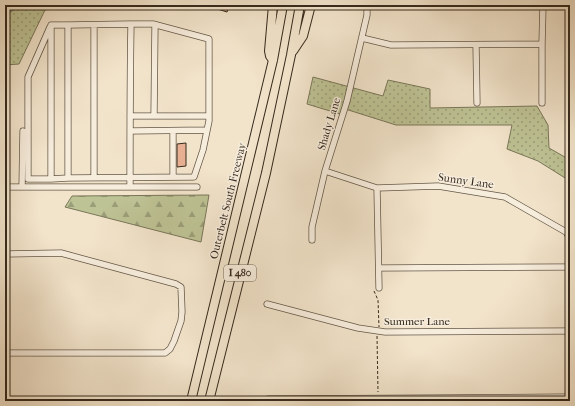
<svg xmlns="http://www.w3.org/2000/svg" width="575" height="406" font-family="'IM FELL French Canon',serif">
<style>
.grass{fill:url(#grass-dots);stroke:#7a7659}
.forest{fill:url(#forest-firs);stroke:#7a7659}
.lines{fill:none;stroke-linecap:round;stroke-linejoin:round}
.stream{stroke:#75827f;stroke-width:1.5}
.building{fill:#e7b093;stroke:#352a1d}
.minor-casing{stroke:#645848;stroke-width:7}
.highway-casing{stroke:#352a1d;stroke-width:10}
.path{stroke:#352a1d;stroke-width:1;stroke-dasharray:3 2;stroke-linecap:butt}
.minor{stroke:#f7eddd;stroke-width:5.5}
.highway{stroke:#f2e4cb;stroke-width:8}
.labels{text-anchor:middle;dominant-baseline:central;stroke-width:3;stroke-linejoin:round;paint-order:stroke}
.shield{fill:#f7eddd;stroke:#6f6457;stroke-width:1}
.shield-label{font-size:10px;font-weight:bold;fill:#352a1d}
.street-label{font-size:11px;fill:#352a1d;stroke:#f7eddd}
</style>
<defs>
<pattern id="grass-dots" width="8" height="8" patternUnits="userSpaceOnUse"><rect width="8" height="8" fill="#bec395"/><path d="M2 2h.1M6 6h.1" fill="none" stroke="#9b9f79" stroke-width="1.8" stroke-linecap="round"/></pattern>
<pattern id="forest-firs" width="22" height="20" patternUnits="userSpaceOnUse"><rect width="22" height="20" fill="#bec395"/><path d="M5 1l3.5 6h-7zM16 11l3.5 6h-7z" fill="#9b9f79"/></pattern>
</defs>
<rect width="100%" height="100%" fill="#f2e4cb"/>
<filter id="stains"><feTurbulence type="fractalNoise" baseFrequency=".005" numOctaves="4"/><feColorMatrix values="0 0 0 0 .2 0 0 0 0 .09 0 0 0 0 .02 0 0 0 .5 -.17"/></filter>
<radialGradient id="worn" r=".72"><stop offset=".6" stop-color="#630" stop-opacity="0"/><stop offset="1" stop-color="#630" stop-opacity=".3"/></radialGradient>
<path class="grass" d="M 5,5 L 49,5 L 44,12 L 19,64 L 5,65 Z
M 313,77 L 383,96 L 388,80 L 430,89 L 430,108 L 537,106 L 548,125 L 549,148 L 570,160 L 570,181 L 538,161 L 507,149 L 512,125 L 396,125 L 342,108 L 340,114 L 307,104 Z"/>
<path class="forest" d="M 209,195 L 201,242 L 65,207 L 72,196 Z"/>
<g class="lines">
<path class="stream" d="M 5,16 L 20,5"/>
</g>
<path class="building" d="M 208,5 L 230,5 L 227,12 L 208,6 Z
M 186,143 L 186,166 L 177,167 L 177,144 Z"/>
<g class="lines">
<g class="minor-casing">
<path id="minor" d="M 68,25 L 51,25 L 51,179 L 68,178
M 94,25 L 94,178
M 155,25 L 154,116 L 209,116
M 50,27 L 28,77 L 28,179 L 51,179
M 362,38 L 391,45 L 542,44
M 476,45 L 477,103
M 542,103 L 542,44 L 543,5
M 130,116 L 154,116
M 130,131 L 207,130
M 325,171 L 377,188 L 438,186 L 505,197 L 566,232 L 570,238
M 173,177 L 173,131
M 5,187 L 22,187 L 23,131
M 22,187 L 197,187
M 130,187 C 130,133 130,78 131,24 L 153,24 L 209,39 L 209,121 L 203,150 L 194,177 L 68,178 L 68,25 L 131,24
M 377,188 L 379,288
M 312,240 L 312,227 L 325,171 L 347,101 L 367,15 L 367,5
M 5,254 L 61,253 L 176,284 L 181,287 L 182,312 L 181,321 L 174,341 L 170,349 L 165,353 L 5,353
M 379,268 L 570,267
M 267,304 L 358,328 L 385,332 L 570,331
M 258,401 L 269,399 L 570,397"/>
</g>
<g class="highway-casing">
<path id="highway" d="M 273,5 L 269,51 L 270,56 L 273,60
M 293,51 L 303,36 L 311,5
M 191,401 L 273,60 L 283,5
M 209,401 L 266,173 L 291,55 L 300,5"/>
</g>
<path class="path" d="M 374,291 L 378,300 L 379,327
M 377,336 L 378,392"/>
<use href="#minor" class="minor"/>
<use href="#highway" class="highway"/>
</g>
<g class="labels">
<rect class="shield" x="224" y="265" width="32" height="16" rx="3"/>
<g class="shield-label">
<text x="240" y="273">I 480</text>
</g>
<g class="street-label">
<text transform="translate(329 124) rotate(-73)">Shady Lane</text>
<text transform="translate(466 181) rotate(8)">Sunny Lane</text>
<text transform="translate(228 201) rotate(-76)">Outerbelt South Freeway</text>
<text x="417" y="321">Summer Lane</text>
</g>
</g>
<rect width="575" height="406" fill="none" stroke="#f2e4cb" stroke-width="20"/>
<rect x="6" y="6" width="563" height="394" fill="none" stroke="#352a1d" stroke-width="2"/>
<rect x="10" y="10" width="555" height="386" fill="none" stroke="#352a1d"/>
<rect width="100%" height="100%" filter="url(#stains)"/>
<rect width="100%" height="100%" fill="url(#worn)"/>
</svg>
